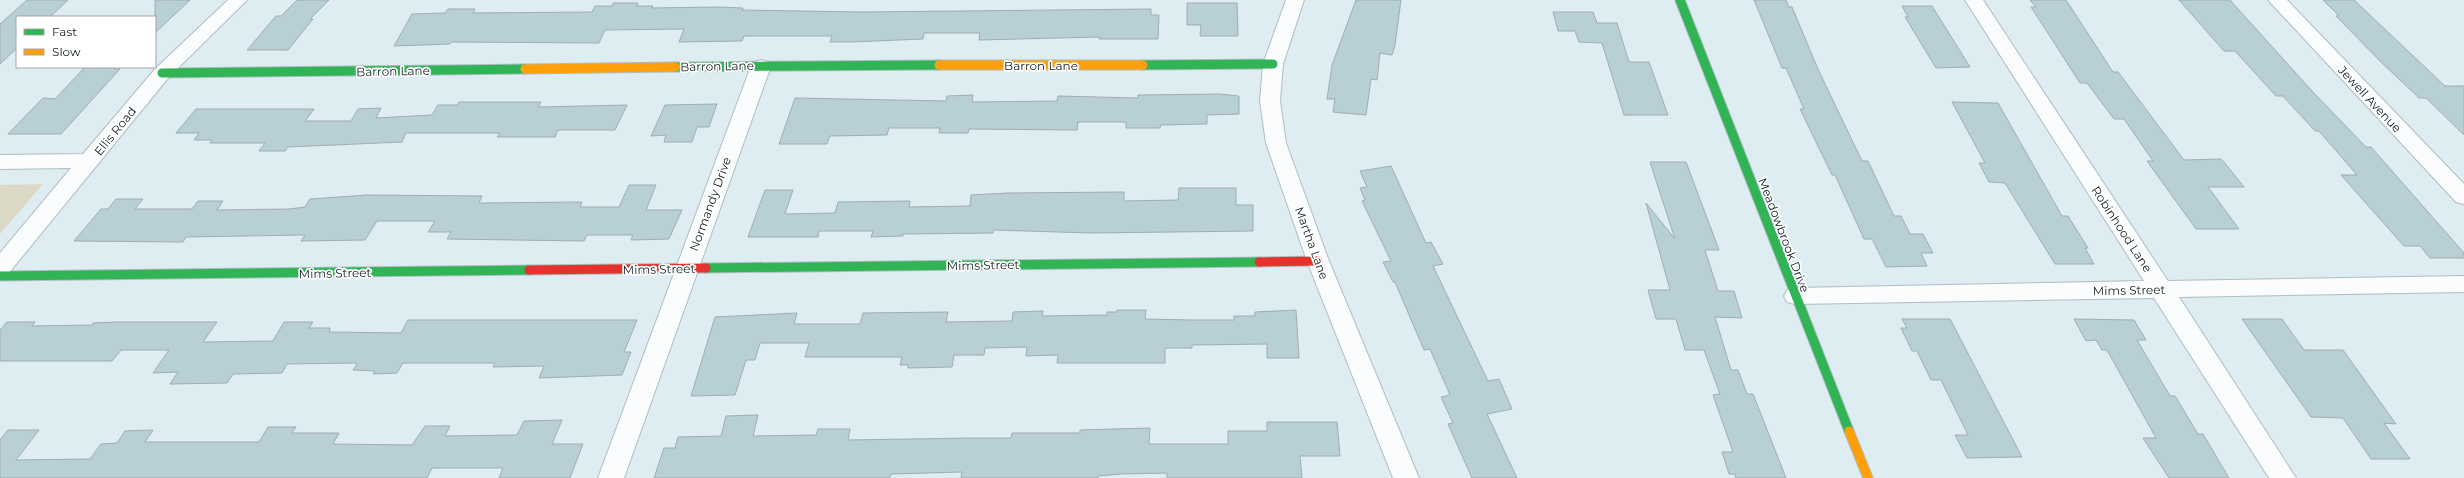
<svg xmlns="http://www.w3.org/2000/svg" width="2464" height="478" font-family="Montserrat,sans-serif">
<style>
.green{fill:#dbd9c5}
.building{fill:#b9cfd6;stroke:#a0adb1}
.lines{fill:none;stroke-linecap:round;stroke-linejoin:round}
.street-casing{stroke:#b0bdc1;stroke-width:2}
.fast-casing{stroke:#b0bdc1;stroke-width:11}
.slow-casing{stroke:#b0bdc1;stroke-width:11}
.jam-casing{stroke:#b0bdc1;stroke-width:11}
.street{fill:#fafcfd;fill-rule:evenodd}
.fast{stroke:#30b455;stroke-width:9}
.slow{stroke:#ff9f0a;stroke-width:9}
.jam{stroke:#e5322d;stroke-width:9}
.labels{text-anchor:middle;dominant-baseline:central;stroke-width:3.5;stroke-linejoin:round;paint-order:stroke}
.street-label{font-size:12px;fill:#141f23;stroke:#fff}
</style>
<rect width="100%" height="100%" fill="#ddedf2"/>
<path class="green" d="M 43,184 L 0,234 L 0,185 Z"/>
<path class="building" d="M 27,0 L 68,0 L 50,17 L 17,17 L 17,48 L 0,64 L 0,24 Z
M 155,0 L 190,0 L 155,33 Z
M 297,0 L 329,0 L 310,19 L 313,19 L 288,50 L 247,50 L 276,16 L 281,16 Z
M 1356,0 L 1401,0 L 1395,45 L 1392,55 L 1380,53 L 1377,80 L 1371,79 L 1366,115 L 1333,112 L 1335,99 L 1327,99 L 1332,65 Z
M 1754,0 L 1786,0 L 1789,7 L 1792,7 L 1817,67 L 1862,161 L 1868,161 L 1894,216 L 1901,216 L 1910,234 L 1923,234 L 1933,253 L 1921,253 L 1927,266 L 1886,267 L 1872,239 L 1864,239 L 1835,175 L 1832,175 L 1800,109 L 1804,109 L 1786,68 L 1782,68 Z
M 2030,0 L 2066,0 L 2113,72 L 2118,72 L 2184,160 L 2221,159 L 2224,162 L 2244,187 L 2208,187 L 2239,229 L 2196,229 L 2147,161 L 2153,161 L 2124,119 L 2114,119 L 2087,83 L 2080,83 L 2031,7 L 2036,7 Z
M 2179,0 L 2230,0 L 2312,91 L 2366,147 L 2371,147 L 2464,253 L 2464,258 L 2430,258 L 2420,246 L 2404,246 L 2341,175 L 2357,175 L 2319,131 L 2315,131 L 2283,96 L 2276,96 L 2235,51 L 2224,51 Z
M 2323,0 L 2354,0 L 2445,86 L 2464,86 L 2464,135 L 2426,98 L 2419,98 L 2381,62 L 2336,16 L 2339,16 Z
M 613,3 L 638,3 L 637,6 L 653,6 L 652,8 L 717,7 L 743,8 L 742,10 L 861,12 L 1151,9 L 1151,15 L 1159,15 L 1158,39 L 1099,39 L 1099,37 L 979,40 L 980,33 L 924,33 L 923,39 L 851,42 L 830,42 L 832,36 L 744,36 L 742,41 L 679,42 L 684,29 L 605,30 L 599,43 L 451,42 L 450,44 L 394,46 L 412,14 L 445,13 L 448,9 L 475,9 L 473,13 L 592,12 L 595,6 L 612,6 Z
M 1187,3 L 1237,3 L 1238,36 L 1200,36 L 1201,25 L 1187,25 Z
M 1902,6 L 1932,6 L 1970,67 L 1936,68 L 1905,17 L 1908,17 Z
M 1553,12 L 1593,12 L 1597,23 L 1617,23 L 1629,62 L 1649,62 L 1668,115 L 1624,115 L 1602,43 L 1579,42 L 1575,31 L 1558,31 Z
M 85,67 L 116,67 L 114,69 L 120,69 L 61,134 L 8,134 L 43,98 L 55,99 Z
M 1219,94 L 1239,96 L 1239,114 L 1207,115 L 1207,124 L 1161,125 L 1160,128 L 1126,128 L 1126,122 L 1078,122 L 1077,130 L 969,129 L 968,133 L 939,133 L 940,128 L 889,128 L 887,135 L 830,136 L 827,144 L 779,144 L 795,98 L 946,101 L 947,96 L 973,95 L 972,102 L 1057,101 L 1058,96 L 1138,98 L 1138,95 Z
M 459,102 L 541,102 L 538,107 L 627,105 L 615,130 L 558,130 L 555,137 L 497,137 L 500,133 L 406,133 L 402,142 L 288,147 L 285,151 L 259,151 L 265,143 L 210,143 L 212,140 L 194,140 L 199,133 L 176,133 L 196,109 L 314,109 L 305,121 L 351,121 L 358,109 L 381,108 L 376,118 L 432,115 L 438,105 L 457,105 Z
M 1952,102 L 1998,103 L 2062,216 L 2068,216 L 2088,248 L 2085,248 L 2094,264 L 2055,264 L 2005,183 L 1989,182 L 1979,163 L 1985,163 Z
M 717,104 L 709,127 L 697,127 L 692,142 L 664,142 L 666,135 L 651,136 L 665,105 Z
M 1650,162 L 1686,162 L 1719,250 L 1705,250 L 1718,291 L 1734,291 L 1742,318 L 1715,317 L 1731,370 L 1738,370 L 1747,394 L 1753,394 L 1786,478 L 1736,478 L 1735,474 L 1729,474 L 1722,452 L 1733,452 L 1713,395 L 1720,394 L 1704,350 L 1685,350 L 1676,319 L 1656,319 L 1648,290 L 1670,290 L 1646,203 L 1675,239 Z
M 1391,166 L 1426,243 L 1431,242 L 1443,264 L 1433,266 L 1488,381 L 1499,379 L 1512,409 L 1487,414 L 1517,478 L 1472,478 L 1448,424 L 1453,423 L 1441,397 L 1450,395 L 1430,349 L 1424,350 L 1395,282 L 1393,282 L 1383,262 L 1391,261 L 1362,201 L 1365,200 L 1360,188 L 1367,187 L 1360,171 Z
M 629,185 L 656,185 L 646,210 L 682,210 L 669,239 L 631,240 L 633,235 L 587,235 L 584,241 L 447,239 L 451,232 L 428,232 L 435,221 L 377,221 L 365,240 L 301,241 L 305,235 L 186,237 L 183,242 L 74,241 L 101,209 L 108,209 L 116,199 L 143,199 L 135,209 L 192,209 L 198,201 L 223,201 L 217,210 L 289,209 L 305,207 L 310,199 L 367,195 L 482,196 L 479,203 L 582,202 L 580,207 L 619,207 Z
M 1179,188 L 1236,188 L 1236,205 L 1253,205 L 1253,231 L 1090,233 L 993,230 L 993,233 L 903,234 L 903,236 L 871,237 L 873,231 L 819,231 L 818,237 L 748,237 L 765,190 L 793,190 L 785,214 L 835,213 L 838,202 L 910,201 L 909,207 L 970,206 L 971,195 L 1008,193 L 1124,192 L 1124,201 L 1178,200 Z
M 1117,310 L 1146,310 L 1145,319 L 1192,320 L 1234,320 L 1234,316 L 1255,316 L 1255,312 L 1296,310 L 1299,358 L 1267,358 L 1267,344 L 1192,345 L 1192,348 L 1165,348 L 1165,363 L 1057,363 L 1058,355 L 1026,356 L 1027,347 L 985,348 L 984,355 L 954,355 L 952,367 L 908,368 L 908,365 L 900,365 L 902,357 L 805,357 L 809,343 L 760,343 L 755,360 L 746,360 L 735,395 L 691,396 L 715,317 L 797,313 L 794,324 L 860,324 L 863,313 L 948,312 L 946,322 L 1012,321 L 1013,312 L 1043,311 L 1042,316 L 1107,315 L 1107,312 L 1117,312 Z
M 1902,319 L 1950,319 L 2022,457 L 1967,458 L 1955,435 L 1968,435 L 1941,380 L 1931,380 L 1917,351 L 1912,351 L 1901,328 L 1907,328 Z
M 2074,319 L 2134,320 L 2146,340 L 2137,340 L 2170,396 L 2175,396 L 2198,434 L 2203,434 L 2229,478 L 2169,478 L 2143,438 L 2156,438 L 2107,350 L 2102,350 L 2096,340 L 2086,341 Z
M 2242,319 L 2282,319 L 2304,350 L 2343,350 L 2396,424 L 2384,423 L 2410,459 L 2371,459 L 2343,418 L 2311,417 Z
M 408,320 L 637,320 L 624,352 L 631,352 L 622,375 L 539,378 L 544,366 L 493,367 L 495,363 L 403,363 L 397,373 L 373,374 L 375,371 L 353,370 L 357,364 L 355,363 L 287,364 L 282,373 L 233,374 L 227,383 L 170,384 L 178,372 L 153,373 L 169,350 L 121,350 L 112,361 L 0,361 L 0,330 L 7,322 L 35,322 L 32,326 L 92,325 L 93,323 L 116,322 L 217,322 L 203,342 L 273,341 L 284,322 L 313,322 L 309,328 L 330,328 L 329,332 L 401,333 Z
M 758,415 L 753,436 L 816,435 L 818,429 L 850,429 L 848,440 L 973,438 L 1011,438 L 1012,433 L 1080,433 L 1080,430 L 1150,428 L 1149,444 L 1228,444 L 1228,431 L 1267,431 L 1267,422 L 1337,422 L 1340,456 L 1300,456 L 1302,478 L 1167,478 L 1167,473 L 1122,474 L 1098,476 L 1098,478 L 961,478 L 962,472 L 891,474 L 890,478 L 654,478 L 664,448 L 675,448 L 678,437 L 721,436 L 726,416 Z
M 562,420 L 552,444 L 583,444 L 570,478 L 499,478 L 503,468 L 432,468 L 427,478 L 0,478 L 0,440 L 8,430 L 39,430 L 16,460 L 90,459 L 101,444 L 117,443 L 125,431 L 153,430 L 145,442 L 259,442 L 268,427 L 296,427 L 292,433 L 339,433 L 333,444 L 412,445 L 425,426 L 450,426 L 445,436 L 517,435 L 524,421 Z"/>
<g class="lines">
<g class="street-casing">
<path id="street" d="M 228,0 L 247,0 L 169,77 L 8,274 L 0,276 L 0,253 L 71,168 L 0,169 L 0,155 L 83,154 L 155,69 Z
M 1286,0 L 1304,0 L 1283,64 L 1280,101 L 1286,143 L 1329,261 L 1419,478 L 1393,478 L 1307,261 L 1266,143 L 1260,101 L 1263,64 Z
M 1965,0 L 1983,0 L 2168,281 L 2464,276 L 2464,292 L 2179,297 L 2296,478 L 2269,478 L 2154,298 L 1795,304 L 1787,302 L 1784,296 L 1787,290 L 1795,288 L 2144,281 Z
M 2268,0 L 2287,0 L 2464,184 L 2464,204 L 2456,202 Z
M 761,60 L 768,62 L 771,66 L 624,478 L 598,478 L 751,66 L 754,62 Z"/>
</g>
<g class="fast-casing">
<path id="fast" d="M 1680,0 L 1849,431
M 1143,65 L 1273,64
M 675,67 L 939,65
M 162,73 L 525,69
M 706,268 L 1259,262
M 0,276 L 529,270"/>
</g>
<g class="slow-casing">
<path id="slow" d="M 939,65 L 1143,65
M 525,69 L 675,67
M 1849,431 L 1868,478"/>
</g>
<g class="jam-casing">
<path id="jam" d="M 1259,262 L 1318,261
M 529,270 L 706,268"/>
</g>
<use href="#street" class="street"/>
<use href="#fast" class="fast"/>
<use href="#slow" class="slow"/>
<use href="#jam" class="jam"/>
</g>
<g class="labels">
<g class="street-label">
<text x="1041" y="65">Barron Lane</text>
<text transform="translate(717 66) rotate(-1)">Barron Lane</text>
<text transform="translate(393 71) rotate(-1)">Barron Lane</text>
<text transform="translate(2370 99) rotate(47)">Jewell Avenue</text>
<text transform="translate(115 131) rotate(-51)">Ellis Road</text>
<text transform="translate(710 204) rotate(-70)">Normandy Drive</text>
<text transform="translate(2122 229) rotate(57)">Robinhood Lane</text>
<text transform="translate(1784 235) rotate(69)">Meadowbrook Drive</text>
<text transform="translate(1312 243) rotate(70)">Martha Lane</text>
<text transform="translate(983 265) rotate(-1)">Mims Street</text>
<text transform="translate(659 269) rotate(-1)">Mims Street</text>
<text transform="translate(335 273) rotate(-1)">Mims Street</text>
<text transform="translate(2129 290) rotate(-1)">Mims Street</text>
</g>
</g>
<rect x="16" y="16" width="140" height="52" fill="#ffffff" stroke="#a1a5a7"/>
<rect x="24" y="29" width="20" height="6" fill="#30b455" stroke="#a1a5a7"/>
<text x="52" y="36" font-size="12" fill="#141f23">Fast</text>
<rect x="24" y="49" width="20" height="6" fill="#ff9f0a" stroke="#a1a5a7"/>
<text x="52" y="56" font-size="12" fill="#141f23">Slow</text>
</svg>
